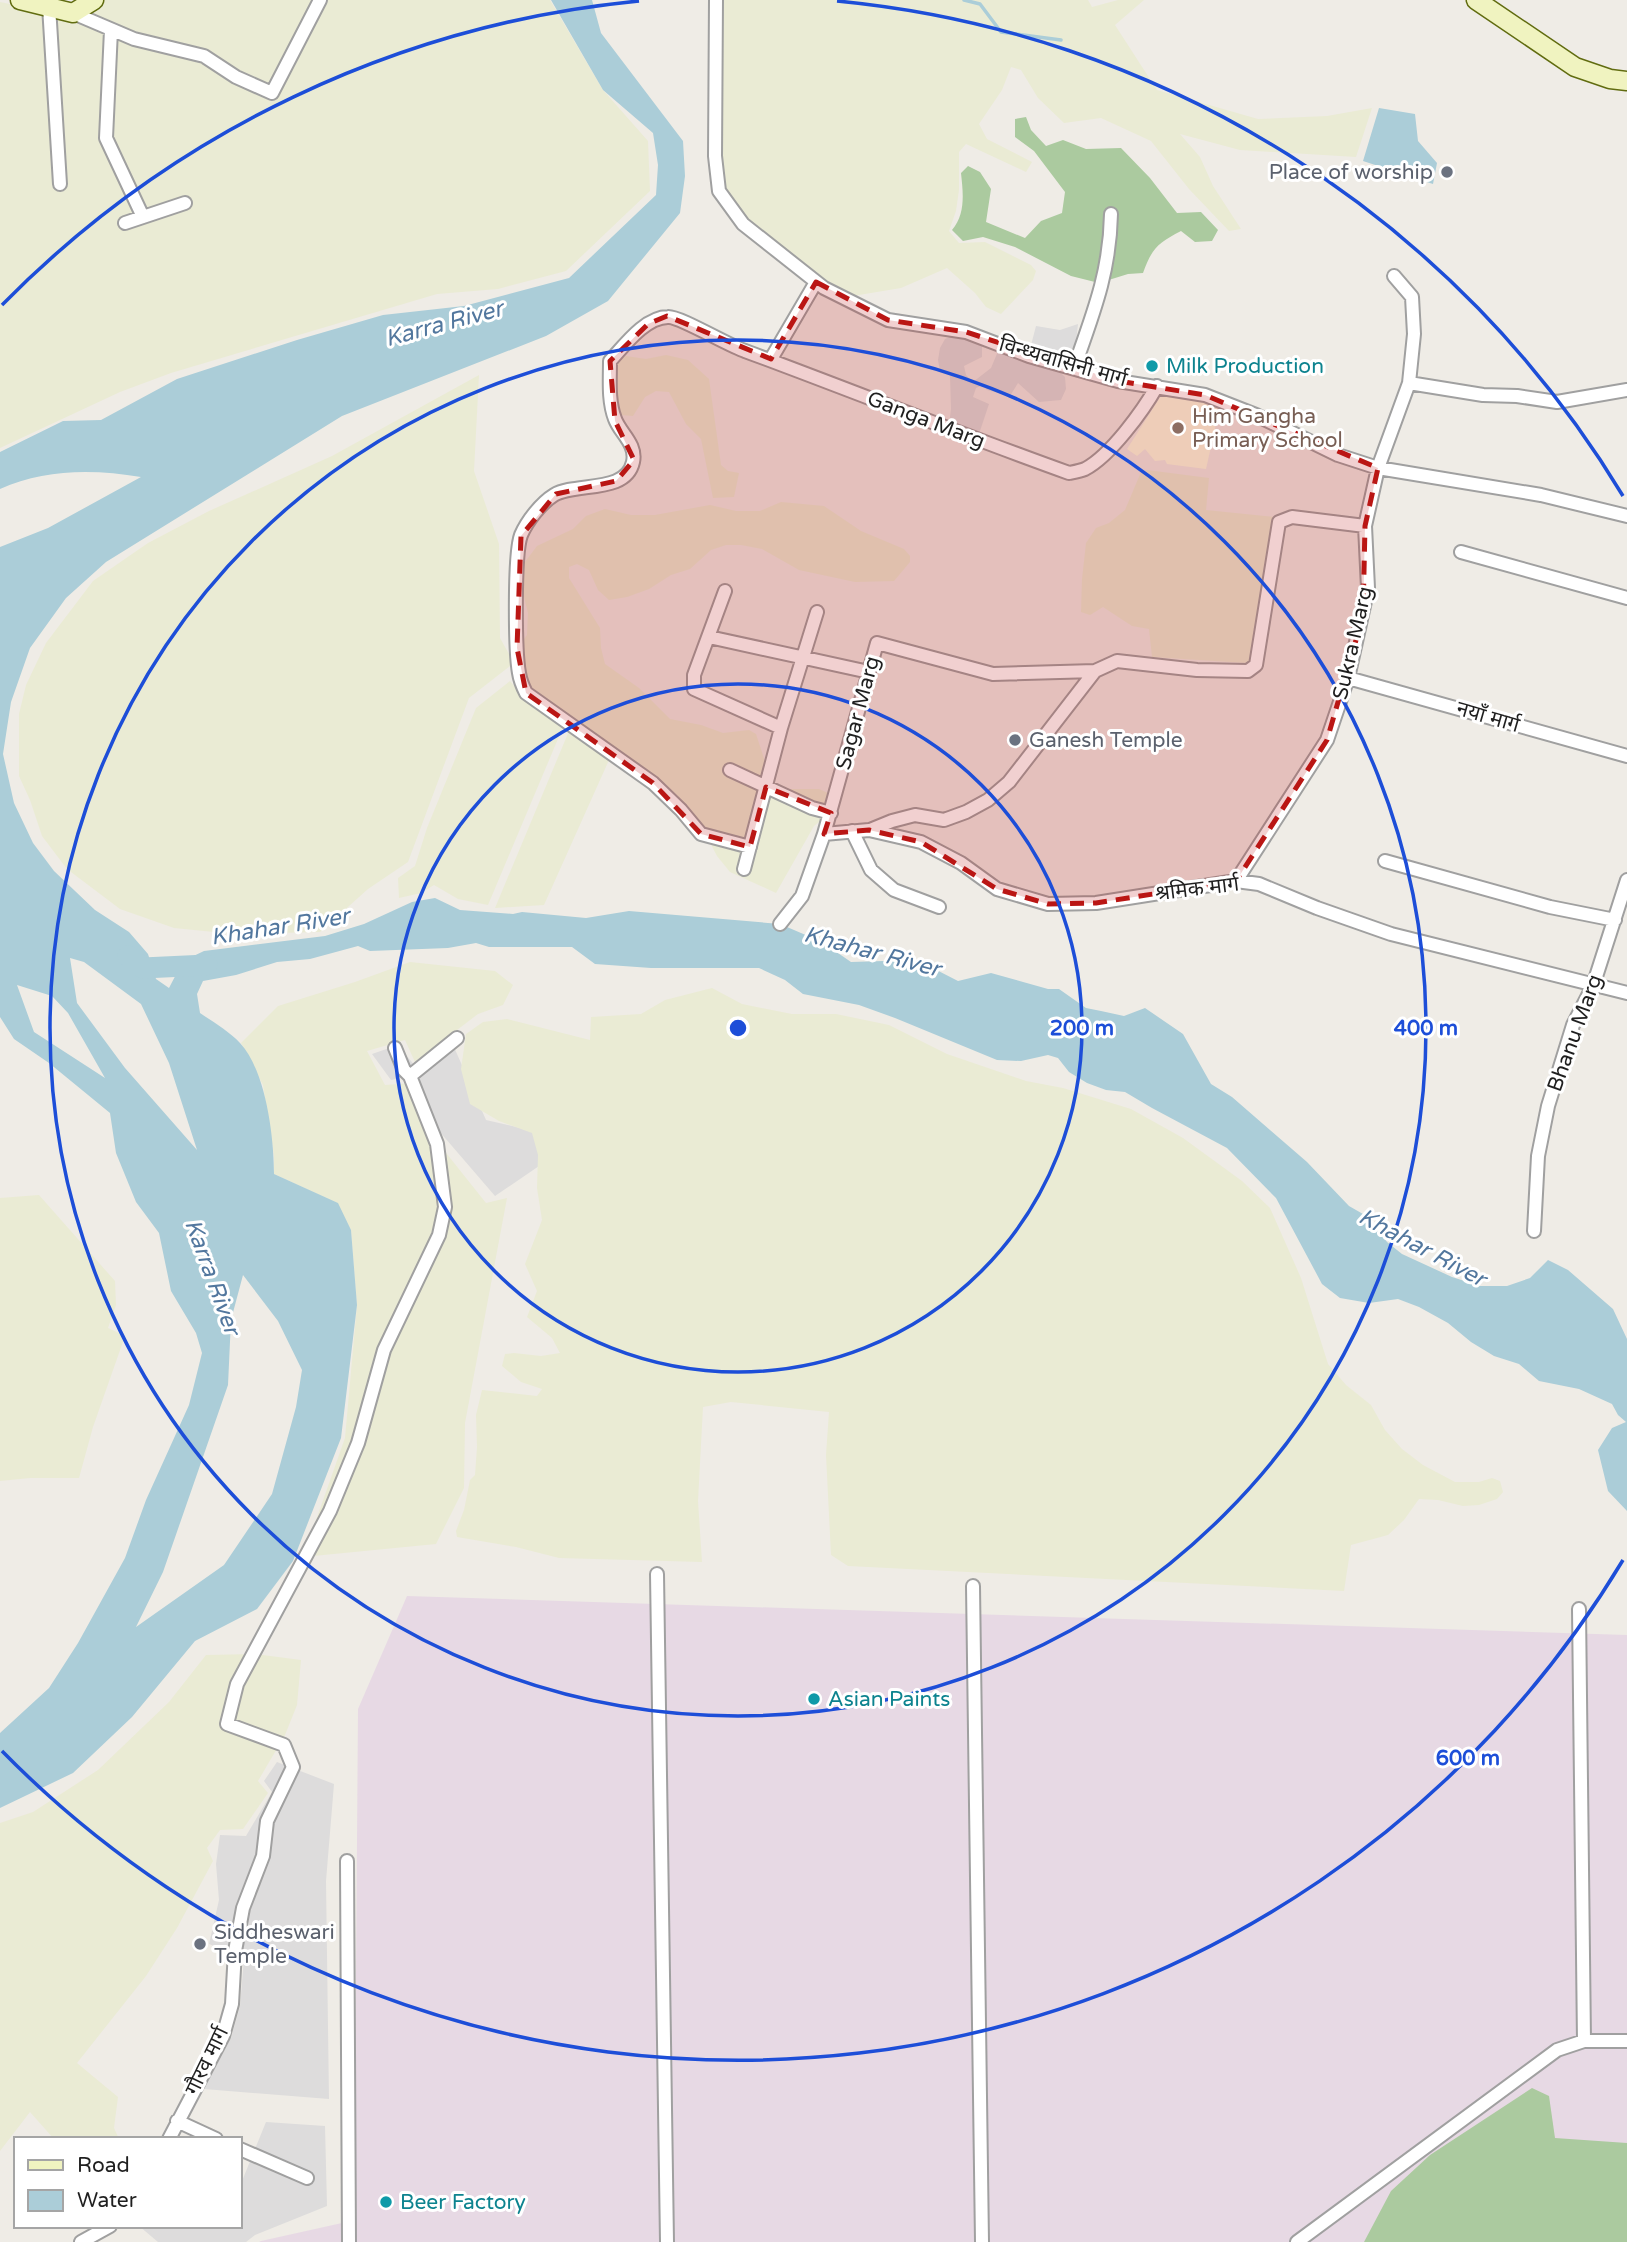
<svg xmlns="http://www.w3.org/2000/svg" width="1627" height="2242" font-family="'Varela Round','Noto Sans Devanagari',sans-serif">
<style>
.residential{fill:#dddcdc}
.industrial{fill:#e7d9e4}
.education{fill:#fcfce2}
.farmland{fill:#eaebd4}
.forest{fill:#abca9f}
.water{fill:#abcdd8;fill-rule:evenodd}
.lines{fill:none;stroke-linecap:round;stroke-linejoin:round}
.stream{stroke:#abcdd8;stroke-width:3.5}
.river{stroke:#abcdd8;stroke-width:21}
.minor-casing{stroke:#a0a0a0;stroke-width:16}
.secondary-casing{stroke:#616c10;stroke-width:21}
.minor{stroke:#fff;stroke-width:12}
.secondary{stroke:#f0f3c0;stroke-width:18}
.marked{fill:#ba1614;fill-opacity:0.2;stroke:#ba1614;stroke-width:5;stroke-dasharray:14 9;stroke-linejoin:round}
.ring{fill:none;stroke:#1d4ed8;stroke-width:3.5}
.worship-dot{fill:#6b7280;stroke:#fff;stroke-width:2.5}
.culture-dot{fill:#0f9aa8;stroke:#fff;stroke-width:2.5}
.education-dot{fill:#8d6e63;stroke:#fff;stroke-width:2.5}
.labels{text-anchor:middle;dominant-baseline:central;stroke-width:6;stroke-linejoin:round;paint-order:stroke}
.worship-label{font-size:21px;fill:#5b616d;stroke:#fff;text-anchor:start}
.street-label{font-size:21px;fill:#1f1f1f;stroke:#fff}
.culture-label{font-size:21px;fill:#0d838f;stroke:#fff;text-anchor:start}
.education-label{font-size:21px;fill:#785e54;stroke:#fff;text-anchor:start}
.water-label{font-size:23px;font-style:italic;fill:#52779e;stroke:#fff}
.centre{fill:#1d4ed8;stroke:#fff;stroke-width:3.5}
.ring-label{font-size:21px;text-anchor:middle;font-weight:bold;fill:#1d4ed8;stroke:#fff;stroke-width:6;stroke-linejoin:round;paint-order:stroke}
</style>
<rect width="100%" height="100%" fill="#efece6"/>
<path class="residential" d="M 1078,324 L 1076,342 L 1065,361 L 1046,357 L 1030,349 L 1036,326 L 1060,330 Z
M 952,336 L 971,340 L 982,346 L 982,357 L 964,366 L 966,375 L 973,382 L 991,368 L 999,349 L 1060,372 L 1065,377 L 1066,389 L 1061,400 L 1039,402 L 1018,383 L 1010,396 L 987,390 L 983,385 L 976,388 L 973,397 L 989,404 L 979,434 L 949,425 L 951,409 L 950,375 L 940,371 L 938,360 L 940,348 L 945,339 Z
M 450,1038 L 486,1120 L 529,1130 L 558,1153 L 495,1196 L 427,1117 L 416,1075 L 391,1080 L 372,1054 L 398,1045 L 415,1066 Z
M 277,1762 L 334,1784 L 326,1881 L 329,2099 L 204,2089 L 231,2038 L 240,2006 L 244,1958 L 209,1944 L 219,1900 L 216,1864 L 220,1835 L 246,1836 L 272,1792 L 264,1781 Z
M 266,2122 L 325,2126 L 327,2206 L 255,2235 L 246,2242 L 158,2242 L 139,2226 L 240,2226 L 240,2186 Z"/>
<path class="industrial" d="M 407,1596 L 1627,1635 L 1627,2242 L 354,2242 L 358,1709 Z
M 342,2223 L 342,2242 L 259,2242 L 261,2241 Z"/>
<path class="education" d="M 1163,393 L 1220,406 L 1206,469 L 1167,464 L 1165,460 L 1155,461 L 1145,449 L 1137,456 L 1127,449 Z"/>
<path class="farmland" d="M 103,0 L 550,0 L 603,90 L 648,141 L 650,191 L 566,271 L 498,289 L 437,294 L 171,373 L 120,392 L 0,448 L 0,2 L 85,19 Z
M 720,0 L 1088,0 L 1092,7 L 1118,0 L 1144,0 L 1115,25 L 1157,90 L 1258,119 L 1327,116 L 1372,108 L 1356,157 L 1240,150 L 1180,134 L 1200,157 L 1213,186 L 1241,229 L 1229,231 L 1189,189 L 1151,141 L 1101,118 L 1064,123 L 1038,98 L 1021,70 L 1011,67 L 1002,90 L 979,124 L 987,139 L 1032,162 L 1026,172 L 966,144 L 959,152 L 959,190 L 956,211 L 949,231 L 959,243 L 985,242 L 1031,265 L 1036,271 L 1033,280 L 1001,314 L 986,307 L 975,293 L 947,268 L 901,288 L 853,296 L 824,282 L 742,215 L 726,189 L 720,158 Z
M 666,355 L 688,360 L 709,379 L 721,465 L 728,471 L 739,473 L 734,497 L 713,498 L 701,439 L 686,424 L 669,392 L 656,391 L 645,397 L 633,416 L 621,415 L 615,395 L 617,362 L 626,356 L 646,359 Z
M 479,375 L 474,471 L 499,544 L 500,638 L 514,663 L 469,698 L 408,862 L 368,889 L 320,932 L 234,934 L 174,928 L 120,909 L 67,869 L 42,836 L 30,800 L 19,776 L 19,714 L 26,685 L 46,643 L 93,581 L 148,543 L 209,511 L 332,456 Z
M 1147,470 L 1209,478 L 1206,510 L 1274,517 L 1252,659 L 1246,663 L 1152,657 L 1149,629 L 1132,626 L 1103,607 L 1090,615 L 1081,612 L 1082,579 L 1086,543 L 1096,528 L 1109,523 L 1125,510 L 1141,472 Z
M 781,502 L 824,506 L 861,531 L 904,549 L 910,556 L 910,562 L 894,581 L 855,582 L 799,570 L 762,549 L 741,545 L 726,545 L 711,550 L 690,569 L 671,575 L 649,589 L 627,597 L 609,600 L 598,590 L 589,570 L 577,564 L 569,567 L 569,578 L 600,628 L 601,648 L 605,664 L 639,688 L 670,719 L 701,725 L 723,733 L 749,730 L 756,734 L 769,774 L 776,786 L 783,789 L 819,789 L 830,794 L 824,818 L 814,826 L 776,893 L 730,872 L 717,856 L 705,833 L 681,799 L 663,783 L 523,687 L 522,658 L 524,639 L 527,635 L 528,613 L 522,589 L 525,562 L 537,546 L 573,529 L 586,516 L 605,509 L 631,515 L 655,515 L 710,505 L 736,511 L 760,511 Z
M 510,681 L 529,704 L 563,727 L 488,905 L 458,899 L 434,885 L 421,893 L 399,898 L 398,878 L 415,866 L 427,828 L 476,708 Z
M 569,731 L 609,760 L 544,905 L 495,908 Z
M 410,962 L 495,971 L 513,985 L 503,1005 L 478,1014 L 415,1062 L 405,1040 L 367,1051 L 385,1085 L 412,1083 L 423,1124 L 486,1203 L 507,1198 L 465,1423 L 464,1488 L 436,1544 L 303,1557 L 345,1438 L 357,1305 L 351,1230 L 337,1203 L 274,1174 L 274,1156 L 263,1085 L 241,1043 L 278,1006 L 355,982 Z
M 712,988 L 742,1004 L 792,1014 L 836,1014 L 889,1025 L 947,1054 L 1026,1081 L 1063,1088 L 1131,1109 L 1183,1138 L 1242,1181 L 1270,1208 L 1301,1278 L 1328,1364 L 1346,1385 L 1371,1405 L 1385,1430 L 1402,1449 L 1423,1465 L 1455,1482 L 1479,1482 L 1492,1478 L 1500,1481 L 1503,1492 L 1497,1499 L 1479,1505 L 1463,1506 L 1438,1500 L 1419,1499 L 1404,1520 L 1388,1535 L 1351,1545 L 1344,1591 L 848,1566 L 831,1555 L 826,1455 L 829,1412 L 731,1402 L 703,1407 L 698,1501 L 702,1562 L 559,1558 L 516,1547 L 457,1537 L 456,1531 L 464,1510 L 470,1480 L 475,1475 L 477,1447 L 476,1415 L 482,1390 L 537,1396 L 542,1389 L 521,1382 L 502,1366 L 505,1354 L 514,1353 L 541,1356 L 560,1353 L 552,1338 L 527,1317 L 537,1291 L 525,1264 L 542,1220 L 537,1188 L 538,1155 L 532,1133 L 499,1121 L 470,1104 L 461,1069 L 466,1034 L 483,1022 L 507,1019 L 590,1040 L 591,1017 L 641,1014 L 665,1000 Z
M 39,1195 L 115,1281 L 116,1305 L 108,1328 L 125,1336 L 93,1427 L 79,1478 L 30,1478 L 0,1481 L 0,1198 Z
M 255,1654 L 301,1660 L 297,1705 L 285,1735 L 258,1781 L 268,1793 L 243,1829 L 220,1830 L 207,1848 L 213,1861 L 177,1928 L 146,1976 L 77,2063 L 118,2097 L 114,2128 L 119,2139 L 54,2139 L 30,2112 L 0,2151 L 0,1823 L 33,1812 L 98,1770 L 169,1702 L 206,1655 Z"/>
<path class="forest" d="M 1026,117 L 1031,130 L 1046,146 L 1063,140 L 1086,149 L 1121,148 L 1150,178 L 1177,213 L 1201,212 L 1218,230 L 1212,241 L 1195,242 L 1181,231 C 1158,243 1152,248 1143,273 L 1128,274 L 1099,283 L 1071,276 L 1015,247 L 983,237 L 963,241 L 952,230 C 966,214 963,192 961,173 L 968,166 L 980,172 L 991,189 L 986,222 L 1025,238 L 1041,221 L 1062,213 L 1065,192 L 1034,151 L 1015,137 L 1015,119 Z
M 1532,2088 L 1549,2096 L 1555,2138 L 1627,2143 L 1627,2242 L 1364,2242 L 1391,2191 L 1430,2155 Z"/>
<path class="water" d="M 551,0 L 592,0 L 601,33 L 683,141 L 685,176 L 680,213 L 608,301 L 546,336 L 342,416 L 106,562 L 66,598 L 30,648 L 11,702 L 3,754 L 14,803 L 33,843 L 54,871 L 95,910 L 129,932 L 148,954 L 156,979 L 169,988 L 183,961 L 204,951 L 325,936 L 364,924 L 412,902 L 435,898 L 460,910 L 513,914 L 522,912 L 586,918 L 629,911 L 780,924 L 822,942 L 851,962 L 917,960 L 958,981 L 991,973 L 1048,989 L 1059,989 L 1086,1008 L 1101,1011 L 1124,1016 L 1145,1008 L 1183,1034 L 1211,1084 L 1232,1097 L 1307,1162 L 1349,1206 L 1370,1218 L 1387,1242 L 1402,1254 L 1452,1277 L 1480,1286 L 1507,1286 L 1530,1278 L 1548,1260 L 1568,1270 L 1613,1309 L 1627,1339 L 1627,1511 L 1608,1491 L 1598,1450 L 1612,1428 L 1626,1422 L 1618,1415 L 1612,1404 L 1579,1389 L 1539,1381 L 1519,1364 L 1494,1356 L 1471,1342 L 1448,1323 L 1419,1307 L 1398,1299 L 1369,1303 L 1340,1298 L 1322,1284 L 1276,1198 L 1227,1148 L 1152,1108 L 1125,1092 L 1106,1090 L 1087,1083 L 1069,1072 L 1058,1058 L 1048,1055 L 1021,1061 L 997,1060 L 895,1018 L 859,1005 L 803,994 L 785,980 L 759,968 L 651,968 L 595,964 L 572,947 L 489,947 L 476,943 L 448,948 L 370,951 L 358,946 L 310,959 L 277,962 L 236,975 L 203,981 L 197,994 L 200,1013 C 213,1022 229,1031 240,1043 C 266,1071 274,1137 274,1174 L 338,1203 L 351,1230 L 357,1305 L 341,1438 L 293,1561 L 257,1609 L 195,1641 L 132,1717 L 73,1773 L 0,1808 L 0,1733 L 49,1688 L 78,1643 L 125,1558 L 146,1500 L 189,1405 L 202,1353 L 196,1333 L 171,1291 L 159,1233 L 136,1202 L 116,1153 L 110,1113 L 49,1063 L 14,1039 L 0,1017 L 0,547 L 48,528 L 141,477 C 93,469 44,469 0,489 L 0,452 L 63,421 L 101,420 L 177,379 L 297,340 L 383,315 L 464,306 L 569,278 L 656,195 L 658,165 L 653,133 L 603,90 ZM 70,958 L 84,962 L 141,1004 L 169,1063 L 197,1150 L 125,1068 L 77,1003 ZM 17,985 L 52,996 L 68,1013 L 105,1078 L 34,1032 ZM 243,1275 L 278,1321 L 302,1370 L 296,1407 L 272,1494 L 224,1565 L 136,1627 L 163,1572 L 228,1385 L 231,1320 Z
M 1379,108 L 1415,114 L 1418,141 L 1437,163 L 1433,184 L 1363,161 Z"/>
<g class="lines">
<path class="stream" d="M 964,0 L 980,4 L 1001,32 L 1061,40"/>
<path class="river" d="M 128,956 L 143,968 L 207,965"/>
<g class="minor-casing">
<path id="minor" d="M 716,0 L 715,156 L 719,191 L 743,224 L 824,288 L 888,320 L 966,332 L 1029,356 L 1118,381 L 1205,395 L 1256,415 L 1338,455 L 1378,468 L 1541,495 L 1627,516
M 49,6 L 60,184
M 73,13 L 134,39 L 204,56 L 236,77 L 272,93 L 320,0
M 111,30 L 106,138 L 143,217
M 125,223 L 185,203
M 771,359 L 816,282
M 1074,368 C 1093,314 1110,272 1111,214
M 1409,383 L 1483,395 L 1517,396 L 1557,402 L 1627,390
M 1461,552 L 1627,598
M 725,591 L 694,675 L 694,689 L 781,728
M 709,637 L 869,672
M 1348,678 L 1627,756
M 730,770 L 812,808 L 831,813
M 870,830 L 892,821 L 915,815 L 944,820 L 966,812 L 988,800 L 1009,782 L 1095,671 L 1117,661 L 1197,670 L 1248,671 L 1256,665 L 1279,522 L 1292,517 L 1365,526
M 852,831 L 871,870 L 894,890 L 939,907
M 824,834 L 877,643 L 993,674 L 1095,671
M 750,847 L 701,834 L 681,810 L 653,783 L 526,693 C 523,687 520,680 519,673 C 515,651 514,554 521,535 C 527,521 541,503 554,495 C 576,482 626,494 633,462 C 637,444 620,433 615,419 C 608,401 610,380 610,361 C 624,346 645,317 668,317 C 679,316 729,346 745,351 C 853,391 960,434 1069,473 C 1074,472 1080,471 1085,469 C 1110,456 1143,411 1157,386
M 1385,861 L 1550,907 L 1615,920
M 744,869 L 781,728 L 817,612
M 1236,881 L 1327,740 L 1348,678 L 1368,588 L 1365,526 L 1378,468 L 1409,383 L 1414,334 L 1412,297 L 1394,276
M 780,924 L 802,896 L 824,834 L 869,830 L 921,842 L 961,863 L 997,889 L 1048,904 L 1096,903 L 1236,881 L 1259,884 L 1317,908 L 1391,934 L 1627,993
M 410,1076 L 457,1038
M 1534,1231 L 1538,1156 L 1548,1106 L 1573,1025 L 1593,986 L 1627,880
M 657,1574 L 667,2242
M 973,1586 L 982,2242
M 1579,1609 L 1584,2041
M 347,1861 L 349,2242
M 177,2121 L 216,2139
M 169,2139 L 223,2036 L 232,2004 L 235,1951 L 243,1908 L 263,1856 L 267,1821 L 293,1767 L 284,1745 L 227,1724 L 237,1684 L 330,1511 L 358,1443 L 384,1350 L 439,1235 L 445,1207 L 437,1144 L 410,1076 L 404,1070 L 395,1048
M 240,2149 L 307,2178
M 81,2242 L 110,2226
M 1297,2242 L 1557,2050 L 1584,2041 L 1627,2041"/>
</g>
<g class="secondary-casing">
<path id="secondary" d="M 20,0 L 73,13 L 94,0
M 1476,0 L 1575,67 L 1610,79 L 1627,81"/>
</g>
<use href="#minor" class="minor"/>
<use href="#secondary" class="secondary"/>
</g>
<path class="marked" d="M 816,282 L 888,320 L 966,332 L 1118,381 L 1205,395 L 1378,468 L 1365,526 L 1363,616 L 1327,740 L 1236,881 L 1096,903 L 1048,904 L 997,889 L 921,842 L 869,830 L 824,834 L 831,813 L 766,787 L 750,847 L 701,834 L 653,783 L 526,693 L 517,648 L 521,536 L 556,494 L 616,481 L 634,460 L 615,421 L 610,361 L 648,324 L 667,316 L 771,359 Z"/>
<g class="ring">
<circle cx="738" cy="1028" r="344"/>
<circle cx="738" cy="1028" r="688"/>
<path d="M1623 1560A1032 1032 0 0 1 2 1751M2 305A1032 1032 0 0 1 639 1M837 1A1032 1032 0 0 1 1623 496"/>
</g>
<g class="worship-dot">
<circle cx="1447" cy="172" r="7"/>
<circle cx="1015" cy="740" r="7"/>
<circle cx="200" cy="1944" r="7"/>
</g>
<g class="culture-dot">
<circle cx="1152" cy="366" r="7"/>
<circle cx="814" cy="1699" r="7"/>
<circle cx="386" cy="2202" r="7"/>
</g>
<circle class="education-dot" cx="1178" cy="428" r="7"/>
<g class="labels">
<g class="worship-label">
<text x="1433" y="172" text-anchor="end">Place of worship</text>
<text x="1029" y="740">Ganesh Temple</text>
<text x="214" y="1932">Siddheswari<tspan x="214" dy="24">Temple</tspan></text>
</g>
<g class="street-label">
<text transform="translate(1063 362) rotate(16)">विन्ध्यवासिनी मार्ग</text>
<text transform="translate(926 420) rotate(21)">Ganga Marg</text>
<text transform="translate(1353 643) rotate(-77)">Sukra Marg</text>
<text transform="translate(858 713) rotate(-75)">Sagar Marg</text>
<text transform="translate(1488 717) rotate(16)">नयाँ मार्ग</text>
<text transform="translate(1197 889) rotate(-7)">श्रमिक मार्ग</text>
<text transform="translate(1575 1033) rotate(-70)">Bhanu Marg</text>
<text transform="translate(207 2061) rotate(-64)">गौरव मार्ग</text>
</g>
<g class="culture-label">
<text x="1166" y="366">Milk Production</text>
<text x="828" y="1699">Asian Paints</text>
<text x="400" y="2202">Beer Factory</text>
</g>
<g class="education-label">
<text x="1192" y="416">Him Gangha<tspan x="1192" dy="24">Primary School</tspan></text>
</g>
<g class="water-label">
<text transform="translate(444 324) rotate(-15)">Karra River</text>
<text transform="translate(280 927) rotate(-9)">Khahar River</text>
<text transform="translate(872 952) rotate(15)">Khahar River</text>
<text transform="translate(1422 1248) rotate(28)">Khahar River</text>
<text transform="translate(212 1277) rotate(70)">Karra River</text>
</g>
</g>
<circle cx="738" cy="1028" r="10" class="centre"/>
<g class="ring-label">
<text x="1082" y="1035">200 m</text>
<text x="1426" y="1035">400 m</text>
<text x="1468" y="1765">600 m</text>
</g>
<rect x="14" y="2137" width="228" height="91" fill="#ffffff" stroke="#a5a5a5" stroke-width="2"/>
<rect x="28" y="2160" width="35" height="10" fill="#f0f3c0" stroke="#a5a5a5" stroke-width="2"/>
<text x="77" y="2172" font-size="21" fill="#1f1f1f">Road</text>
<rect x="28" y="2190" width="35" height="21" fill="#abcdd8" stroke="#a5a5a5" stroke-width="2"/>
<text x="77" y="2207" font-size="21" fill="#1f1f1f">Water</text>
</svg>
